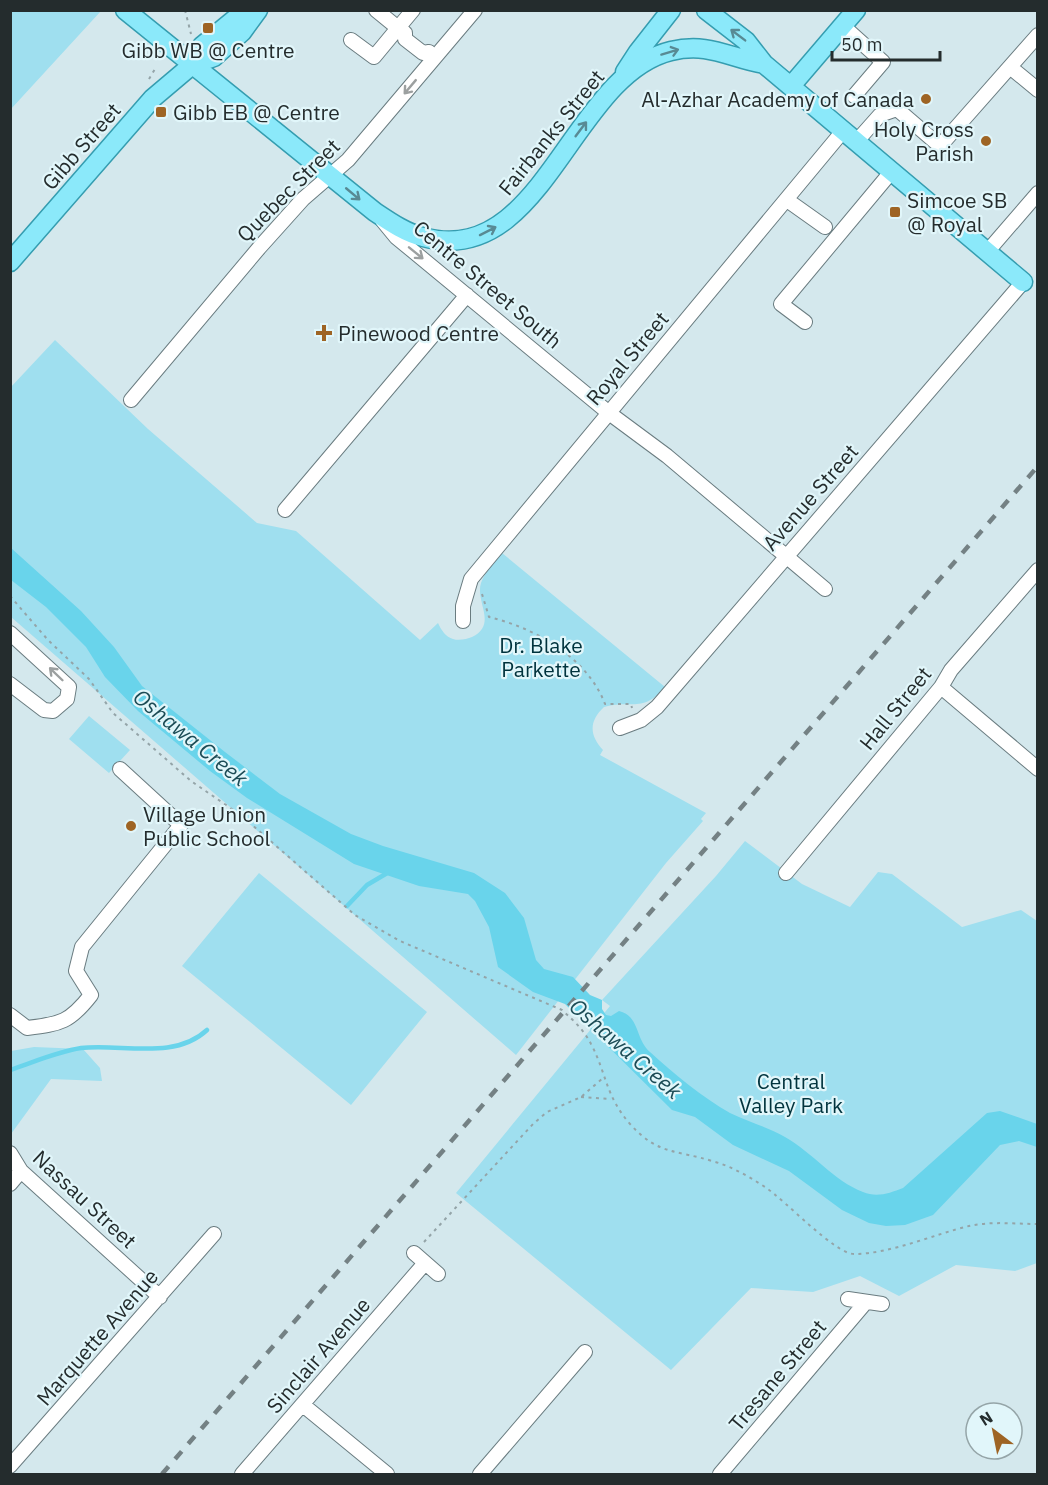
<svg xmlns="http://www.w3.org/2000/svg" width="1048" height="1485" font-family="'IBM Plex Sans',sans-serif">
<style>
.green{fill:#9fdfef}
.water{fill:#69d4eb}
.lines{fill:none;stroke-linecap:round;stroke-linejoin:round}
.stream{stroke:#69d4eb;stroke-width:4.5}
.minor-casing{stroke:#6a7c80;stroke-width:16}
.major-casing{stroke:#359db0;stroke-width:21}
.path{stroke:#94a4a8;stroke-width:2;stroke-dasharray:3 4.5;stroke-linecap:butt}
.minor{stroke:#fff;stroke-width:14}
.major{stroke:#8be9fa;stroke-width:18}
.rail{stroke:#748184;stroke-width:4.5;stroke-dasharray:10 10;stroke-linecap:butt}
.oneway{stroke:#588a94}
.oneway2{stroke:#9ca0a0}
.poi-dot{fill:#9e6424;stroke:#e1f6fa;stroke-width:2}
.labels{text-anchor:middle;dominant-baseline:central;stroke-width:4.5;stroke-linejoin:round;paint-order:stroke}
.poi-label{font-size:21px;fill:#242c2d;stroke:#e1f6fa;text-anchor:start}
.street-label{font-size:21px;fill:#242c2d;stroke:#e1f6fa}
.park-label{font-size:21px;fill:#00333d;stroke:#e1f6fa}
.water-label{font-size:22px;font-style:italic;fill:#1c4c56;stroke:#e1f6fa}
</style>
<rect width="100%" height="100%" fill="#d4e8ed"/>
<path class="green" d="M 11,10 L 101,11 L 11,109 L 10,11 Z
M 55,340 L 148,429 L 257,523 L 296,531 L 420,640 L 438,623 C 441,630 446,637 453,639 C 459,641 467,639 472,637 C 498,624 475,602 481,583 C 485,571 495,562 502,553 L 665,687 C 642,714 632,699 604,707 C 589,721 589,735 603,750 L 600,755 L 706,813 L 701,819 L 703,821 L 666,863 L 516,1055 L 11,617 L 10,388 Z
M 89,716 L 130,750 L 109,773 L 69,739 Z
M 745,841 L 802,884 L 850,907 L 878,872 L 892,874 L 962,927 L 1021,910 L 1037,921 L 1037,1263 L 1015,1271 L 956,1265 L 899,1296 L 860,1276 L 813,1292 L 751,1288 L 671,1370 L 456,1193 L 610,1006 L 602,1000 L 716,876 Z
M 259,873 L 427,1012 L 351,1105 L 182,966 Z
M 34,1047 L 83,1049 L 100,1068 L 102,1081 L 51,1079 L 11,1134 L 11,1051 Z"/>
<path class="water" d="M 11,548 L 81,611 L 114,647 L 142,686 L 225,752 L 280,794 L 351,834 L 383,846 L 474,873 L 505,893 L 524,918 L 536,960 L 544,969 L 573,977 L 590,995 L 602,1000 L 602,1009 L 606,1015 L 611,1016 L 619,1011 C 640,1016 635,1039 650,1052 C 674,1074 702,1097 730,1113 C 748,1122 768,1127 785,1137 C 812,1152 834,1181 863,1192 C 877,1198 890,1193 903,1188 L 987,1113 L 1000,1111 L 1037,1124 L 1037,1147 L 1019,1141 L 1000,1145 L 933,1215 L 905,1225 L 886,1226 L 869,1223 L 842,1210 L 789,1171 L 733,1145 L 695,1117 L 672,1110 L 565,1004 L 533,992 L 498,967 L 489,927 L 475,901 L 468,894 L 419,886 L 354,864 L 247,798 L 210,771 L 138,711 L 105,677 L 86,647 L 46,607 L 11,580 Z"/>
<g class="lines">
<path class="stream" d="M 347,906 L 367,885 L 389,872
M 10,1070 C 34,1062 56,1052 81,1048 C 120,1043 174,1061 207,1030"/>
<g class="minor-casing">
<path id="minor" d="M 413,10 L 398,28 L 405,33 L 405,39 L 423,53 L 429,52
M 843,26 L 883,62 L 854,96
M 351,40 L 374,57 L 398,28 L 376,10
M 1010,67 L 1038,90
M 856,142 L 880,115 L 897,109 L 940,146 L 1038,35
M 787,200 L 825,227
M 382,220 L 396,237 L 609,413 L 667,456 L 825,589
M 987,252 L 1038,193
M 805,322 L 781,304 L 892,171
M 131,400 L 259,248 L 303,199 L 348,160 L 475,10
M 285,510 L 467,295
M 463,621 L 463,606 L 471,579 L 843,131
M 10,633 L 69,687 L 67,699 L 53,711 L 44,710 L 10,684
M 941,687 L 1038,769
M 620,728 L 641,720 L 657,707 L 1023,282
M 786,873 L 941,687 L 951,670 L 1038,570
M 10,1015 L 27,1028 C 61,1024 70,1022 91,995 L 76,971 L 82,947 L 181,825 L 120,769
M 10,1153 L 21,1171 L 160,1297
M 10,1184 L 21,1171
M 414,1253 L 438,1274
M 848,1299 L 882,1304
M 303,1405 L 387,1474
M 10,1466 L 214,1234
M 242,1474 L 425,1263
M 480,1474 L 585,1352
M 720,1474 L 866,1302"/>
</g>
<g class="major-casing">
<path id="major" d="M 125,10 L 375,212 C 390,222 406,233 423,237 C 543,270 571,75 671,51 C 709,42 729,58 764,64
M 706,10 L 746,41 L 764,64 L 1023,282
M 192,65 L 202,46 L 246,10
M 625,72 L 638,52 L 671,10
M 791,86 L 856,10
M 10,262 L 153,98 L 192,65 L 214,57 L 242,32 L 258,10"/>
</g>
<path class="path" d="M 185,10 L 191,34
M 149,79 L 155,69
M 482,594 L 489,617 C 535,628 587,657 605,704 L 631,704 L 632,708
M 10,596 L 48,640 L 89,679 L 113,713 L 191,781 L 242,816 L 355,915 L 400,941 L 562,1010 C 573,1020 584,1030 591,1044 C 607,1074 605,1096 631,1125 C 658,1155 677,1150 712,1161 C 731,1166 748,1176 765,1187 C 786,1201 835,1254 854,1254 C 890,1254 935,1234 969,1226 C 991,1221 1016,1224 1038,1224
M 581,1097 L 611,1099
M 424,1242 L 533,1124 L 547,1112 L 581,1097 L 603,1078"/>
<use href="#minor" class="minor"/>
<use href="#major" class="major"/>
<path class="rail" d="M 162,1474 L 1038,466"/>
</g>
<defs><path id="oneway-shaft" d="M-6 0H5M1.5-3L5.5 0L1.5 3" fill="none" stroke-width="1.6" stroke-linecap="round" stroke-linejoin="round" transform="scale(1.5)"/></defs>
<g class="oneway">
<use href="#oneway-shaft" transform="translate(738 35) rotate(-143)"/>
<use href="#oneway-shaft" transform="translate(670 52) rotate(-17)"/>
<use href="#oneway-shaft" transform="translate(581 129) rotate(-53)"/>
<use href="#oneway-shaft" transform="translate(353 194) rotate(40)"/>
<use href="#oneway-shaft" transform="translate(488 231) rotate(-27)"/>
</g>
<g class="oneway2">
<use href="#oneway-shaft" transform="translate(410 87) rotate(130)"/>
<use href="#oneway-shaft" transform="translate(416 253) rotate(39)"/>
<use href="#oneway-shaft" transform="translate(56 674) rotate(-136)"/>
</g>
<g class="poi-dot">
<rect x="202" y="22" width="12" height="12" rx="3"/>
<circle cx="926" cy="99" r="6"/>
<rect x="155" y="106" width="12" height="12" rx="3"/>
<circle cx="986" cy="141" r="6"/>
<rect x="889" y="206" width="12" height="12" rx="3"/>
<path d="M321 324h6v6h6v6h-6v6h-6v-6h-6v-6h6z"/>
<circle cx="131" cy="826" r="6"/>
</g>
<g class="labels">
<g class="poi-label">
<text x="208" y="50" text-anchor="middle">Gibb WB @ Centre</text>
<text x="914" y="99" text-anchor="end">Al-Azhar Academy of Canada</text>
<text x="173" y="112">Gibb EB @ Centre</text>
<text x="974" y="129" text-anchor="end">Holy Cross<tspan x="974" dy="24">Parish</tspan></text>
<text x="907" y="200">Simcoe SB<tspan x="907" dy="24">@ Royal</tspan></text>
<text x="338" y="333">Pinewood Centre</text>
<text x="143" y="814">Village Union<tspan x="143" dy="24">Public School</tspan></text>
</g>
<g class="street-label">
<text transform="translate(551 132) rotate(-51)">Fairbanks Street</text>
<text transform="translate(81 146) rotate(-49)">Gibb Street</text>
<text transform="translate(288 190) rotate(-45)">Quebec Street</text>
<text transform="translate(488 284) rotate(40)">Centre Street South</text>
<text transform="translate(627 358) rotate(-50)">Royal Street</text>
<text transform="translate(810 497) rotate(-49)">Avenue Street</text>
<text transform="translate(895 708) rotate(-51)">Hall Street</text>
<text transform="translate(85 1199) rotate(43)">Nassau Street</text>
<text transform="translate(97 1337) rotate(-49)">Marquette Avenue</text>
<text transform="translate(318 1355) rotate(-49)">Sinclair Avenue</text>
<text transform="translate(777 1375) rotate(-50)">Tresane Street</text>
</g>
<g class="park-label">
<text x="541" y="645">Dr. Blake<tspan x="541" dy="24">Parkette</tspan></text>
<text x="791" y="1081">Central<tspan x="791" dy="24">Valley Park</tspan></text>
</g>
<g class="water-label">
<text transform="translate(191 737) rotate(39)">Oshawa Creek</text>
<text transform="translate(626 1048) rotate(41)">Oshawa Creek</text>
</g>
</g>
<rect width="1048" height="1485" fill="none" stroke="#242c2d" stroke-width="24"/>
<g transform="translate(994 1431) rotate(328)"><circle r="28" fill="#e1f6fa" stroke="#95a5a8" stroke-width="1.5"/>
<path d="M0-4.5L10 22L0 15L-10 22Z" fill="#9e6424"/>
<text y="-9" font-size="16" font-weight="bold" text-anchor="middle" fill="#242c2d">N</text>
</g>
<path d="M832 51v9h108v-9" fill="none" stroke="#242c2d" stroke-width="3"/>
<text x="841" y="51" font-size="18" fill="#242c2d" stroke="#e1f6fa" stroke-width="4.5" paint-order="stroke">50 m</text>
</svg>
